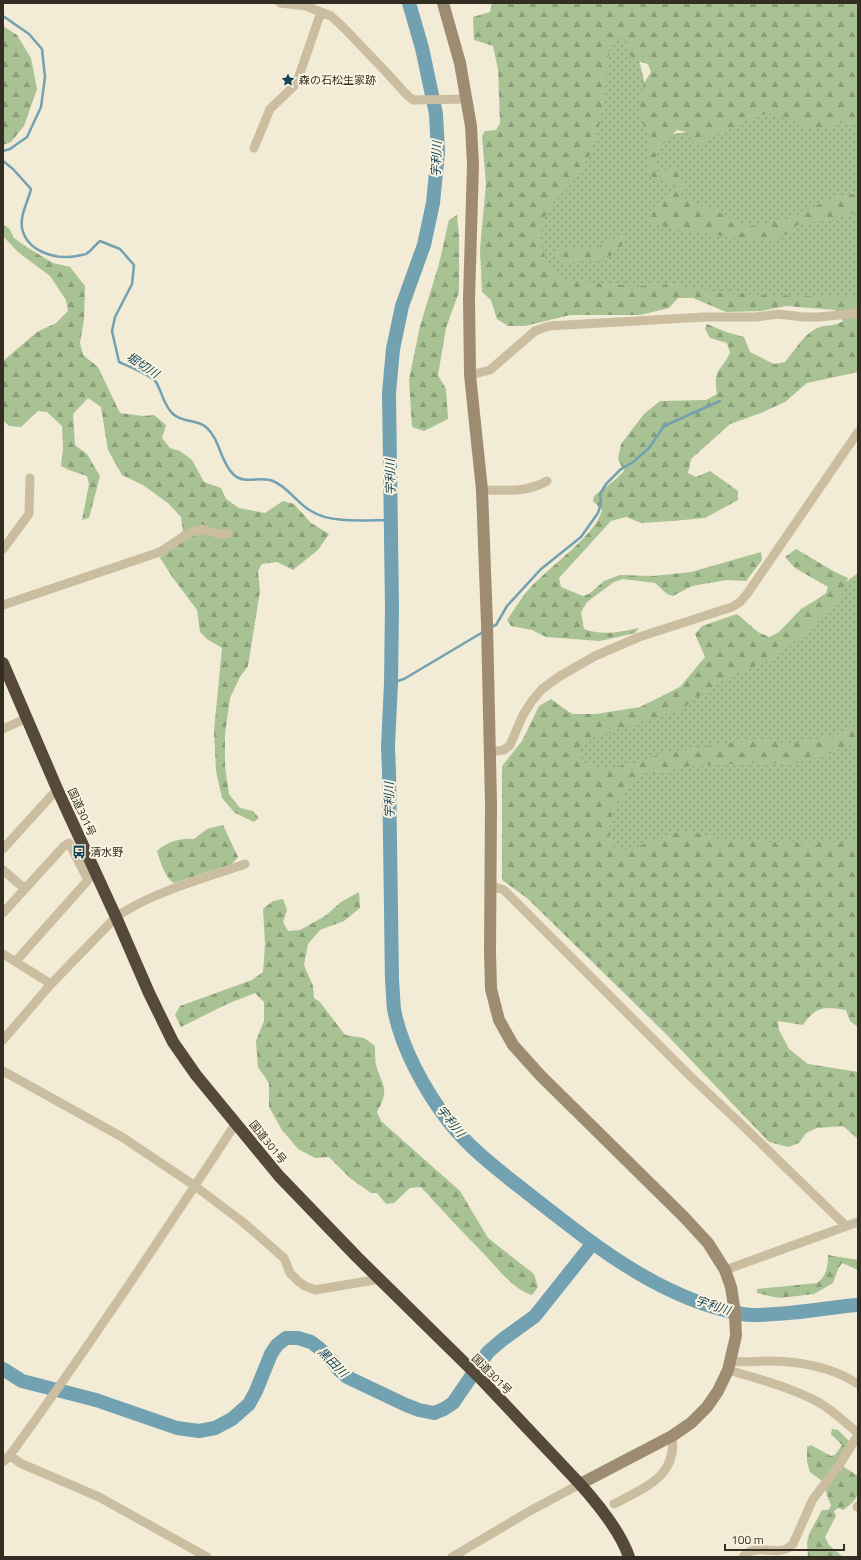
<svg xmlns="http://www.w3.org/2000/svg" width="861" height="1560" font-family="'Titillium Web','Noto Sans JP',sans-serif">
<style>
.grass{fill:url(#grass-dots)}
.forest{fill:url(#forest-firs)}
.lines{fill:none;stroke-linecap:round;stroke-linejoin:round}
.stream{stroke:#72a1b1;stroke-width:2.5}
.river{stroke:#72a1b1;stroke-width:14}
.street{stroke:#cbbda0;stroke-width:9}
.secondary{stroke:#9e8c72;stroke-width:12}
.highway{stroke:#56493a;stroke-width:12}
.labels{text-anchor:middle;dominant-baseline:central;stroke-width:4;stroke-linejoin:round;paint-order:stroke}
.poi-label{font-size:11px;fill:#342d24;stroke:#faf4e1;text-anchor:start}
.street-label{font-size:11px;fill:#342d24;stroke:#faf4e1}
.water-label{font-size:12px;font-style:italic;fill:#174558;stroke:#faf4e1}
</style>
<defs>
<pattern id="grass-dots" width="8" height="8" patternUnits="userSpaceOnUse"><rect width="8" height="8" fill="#a8c294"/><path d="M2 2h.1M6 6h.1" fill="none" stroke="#8a9e79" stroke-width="1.8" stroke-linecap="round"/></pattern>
<pattern id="forest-firs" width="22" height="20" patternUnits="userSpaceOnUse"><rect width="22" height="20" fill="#a8c294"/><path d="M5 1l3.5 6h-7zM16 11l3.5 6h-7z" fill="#8a9e79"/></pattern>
</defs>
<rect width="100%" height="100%" fill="#f2ebd5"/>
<path class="grass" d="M 617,28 L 637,51 L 657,136 L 709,129 L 761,101 L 858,109 L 858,302 L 567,286 L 542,269 L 535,229 L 596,53 Z
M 858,573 L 858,853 L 627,860 L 601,842 L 574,744 L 728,671 Z"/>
<path class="forest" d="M 492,3 L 858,3 L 858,124 L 836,123 L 827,128 L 813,129 L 780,115 L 766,114 L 751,118 L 741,123 L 734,129 L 724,130 L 712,137 L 707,144 L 698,146 L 693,142 L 687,132 L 677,130 C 664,142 656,150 654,168 L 658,171 C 675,170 676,166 684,183 L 680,193 C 689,205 702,204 715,210 C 725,215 734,222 745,225 C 773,232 810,206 837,197 C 844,195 851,195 858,193 L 858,210 L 842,217 L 797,225 L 783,236 L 771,242 L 742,239 L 667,228 L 651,221 L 649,215 L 656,204 L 669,198 L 676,189 L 675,184 L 652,178 L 647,166 L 650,137 L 643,125 L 638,109 L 644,83 L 651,72 L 648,64 L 637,61 L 630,56 L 628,43 L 621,37 L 616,39 L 610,48 L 606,78 L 604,105 L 598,130 L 588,159 L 572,184 L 559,196 L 543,220 L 540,241 L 548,265 L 555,274 L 567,280 L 603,284 L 641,286 L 672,284 L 722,293 L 858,298 L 858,372 L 807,383 L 785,402 L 761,413 L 730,424 L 691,459 L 688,473 L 696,477 L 710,471 L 738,491 L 738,500 L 705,518 L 673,521 L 641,523 L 626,517 L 611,521 L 559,578 L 561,587 L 583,596 L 589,594 L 604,581 L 620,575 L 653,576 L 691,572 L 761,552 L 762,560 L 746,581 L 727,580 L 692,586 L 673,596 L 667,594 L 655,583 L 623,579 L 614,582 L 587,602 L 581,612 L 584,629 C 603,636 620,632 639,628 L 635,633 L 600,641 L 546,637 L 532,630 L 511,626 L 507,620 C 515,609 522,596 531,587 C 548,568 597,534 602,510 L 593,501 L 594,496 L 616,479 L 624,471 L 618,459 L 621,444 L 644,414 L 660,401 L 706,400 L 717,394 C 713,368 720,373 730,353 L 727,343 L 710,338 L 705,329 L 707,324 L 726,332 L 744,337 L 750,352 L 774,364 L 785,362 C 795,350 802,337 815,329 C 824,324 835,327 843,321 L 835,310 L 786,306 L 761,311 L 726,312 L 693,298 L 678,298 L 669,308 L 640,315 L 570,315 L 525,326 L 508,326 L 497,319 L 491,300 L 482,292 L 480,249 L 486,184 L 482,136 L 485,131 L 496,130 L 500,123 L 498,69 L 493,46 L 474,40 L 473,17 L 490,12 Z
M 3,26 L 17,35 L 31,58 L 37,89 L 24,126 L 11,142 L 3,145 Z
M 457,215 L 459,235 L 459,292 L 446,328 L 438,375 L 446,389 L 448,419 L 424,431 L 412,427 L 409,380 L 420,326 L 439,264 L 449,220 Z
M 3,225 L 9,228 L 14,238 L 25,246 L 53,263 L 70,267 L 85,286 L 84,320 L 80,343 L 83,355 L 98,367 L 120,413 L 143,416 L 154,415 L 166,425 L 162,438 L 170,448 L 180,451 L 192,460 L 204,482 L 221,488 L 226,499 L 239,508 L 265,513 L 283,501 L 294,504 L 311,523 L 329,534 L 318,550 L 293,570 L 277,562 L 262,564 L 258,571 L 260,591 L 248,666 L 240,677 L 230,698 L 225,734 L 225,766 L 229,794 L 240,808 L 253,811 L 259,818 L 254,822 L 235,813 L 222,798 L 216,771 L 214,731 L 222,648 L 207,639 L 200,632 L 197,610 L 173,578 L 160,558 L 166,544 L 183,531 L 181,517 L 168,503 L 143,485 L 122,475 L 108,450 L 101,407 L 88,398 L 73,414 L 75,445 L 87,454 L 100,476 L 89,518 L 82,520 L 89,484 L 87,476 L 69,470 L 61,466 L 63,449 L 62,426 L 47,412 L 38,411 L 21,427 L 9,426 L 3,420 L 3,361 L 37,332 L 56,323 L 68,311 L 66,300 L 50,276 L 18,252 L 3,236 Z
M 622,234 L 624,241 L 618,250 L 606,259 L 561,263 L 556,258 L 557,252 L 566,247 L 597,248 Z
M 796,549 L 835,572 L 848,578 L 841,598 L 817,624 L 775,657 L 735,674 L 702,694 L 680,710 L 586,740 L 579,751 L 583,763 L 601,769 L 632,764 L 663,753 L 758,739 L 792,743 L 831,737 L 858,724 L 858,743 L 817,758 L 791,764 L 752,763 L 690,766 L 662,772 L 646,773 L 632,780 L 625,790 L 623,798 L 615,803 L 612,815 L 609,838 L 614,847 L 621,851 L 633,848 L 661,838 L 669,834 L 690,831 L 716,838 L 769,842 L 858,842 L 858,1027 L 850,1021 L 846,1010 C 824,1006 816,1006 803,1025 L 778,1021 L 779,1030 L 789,1049 L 808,1064 L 858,1072 L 858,1139 L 843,1126 L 817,1128 L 806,1133 L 799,1143 L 788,1147 L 769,1142 L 665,1033 L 527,898 L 502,880 L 502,766 L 522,741 L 539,706 L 551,699 L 572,714 L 596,714 L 640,707 L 680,687 L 705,657 L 695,634 L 702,626 L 737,614 L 758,632 L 769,637 L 779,632 L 801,609 L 816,600 L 826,593 L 828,587 L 795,568 L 785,557 Z
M 223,825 L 238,857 L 232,864 L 174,883 C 166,879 159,859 157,851 C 167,842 180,838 194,839 L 207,829 Z
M 359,892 L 360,908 L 344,921 L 320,930 L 308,944 L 304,965 L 313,986 L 314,998 L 320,1002 L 345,1035 L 364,1038 L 375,1046 C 375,1052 375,1059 376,1065 C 383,1088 390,1088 377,1112 L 381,1121 L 460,1191 L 488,1238 L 534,1274 L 538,1287 L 532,1295 C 513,1289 498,1269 485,1255 C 463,1233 442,1210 421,1187 L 410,1188 L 394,1203 L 386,1204 L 377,1193 L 371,1193 L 350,1178 L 329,1157 L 315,1158 L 298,1149 L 282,1130 L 269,1107 L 269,1083 L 258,1067 L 256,1041 L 264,1021 L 264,1002 L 255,993 L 227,1004 L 181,1027 L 175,1015 L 180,1006 L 252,980 L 263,972 L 265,944 L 263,909 L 273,901 L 283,899 L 287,910 L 283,922 L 288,931 L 300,930 L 325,916 L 341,902 Z
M 828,1255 L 858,1260 L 858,1270 L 842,1263 L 838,1269 L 833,1283 L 814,1294 L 779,1298 L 757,1293 L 757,1289 L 817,1283 C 827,1276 828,1266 828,1255 Z
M 832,1429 L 838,1430 L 849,1441 L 839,1461 L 844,1467 L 858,1476 C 858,1496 860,1498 843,1510 L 838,1508 L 834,1511 L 836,1516 L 825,1537 L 829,1545 L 843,1557 L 808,1557 L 807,1542 L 810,1532 L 822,1510 L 828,1510 L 831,1506 L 822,1481 L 810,1472 L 807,1462 L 807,1447 L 811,1445 L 831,1456 L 835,1455 L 842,1445 L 831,1434 Z"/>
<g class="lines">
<path class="stream" d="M 3,16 L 29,34 L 42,49 L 45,77 L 41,107 L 27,137 L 10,149 L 3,151
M 3,161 L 13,169 L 31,189 C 28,202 20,214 22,228 C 27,252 56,260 77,256 C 80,255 84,255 86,254 C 91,251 95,245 100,241 L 120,249 L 134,265 L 132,284 L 115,317 L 112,331 L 119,362 C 128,366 151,375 156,382 C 162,392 164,406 173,414 C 183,423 197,419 206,427 C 220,439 220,461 233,474 C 245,486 260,475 273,481 C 288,487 297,503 311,511 C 331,524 367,520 391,520
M 491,627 L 496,625 L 507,606 L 541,569 L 581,537 L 598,513 L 601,503 L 600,494 L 606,484 L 621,469 L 633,462 L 649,448 L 664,426 L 720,401
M 391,683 L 404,679 L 483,632"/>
<path class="river" d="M 409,3 L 422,48 L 436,114 L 438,152 L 433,203 L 424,245 L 402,306 L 393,349 L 389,393 L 392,607 L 391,683 L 388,746 L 389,772 L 392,981 C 393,990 393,1000 394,1009 C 401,1047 425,1091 449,1122 C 471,1150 502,1173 530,1195 C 594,1245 660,1299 742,1314 C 752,1316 763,1315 774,1314 C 802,1313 830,1307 858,1305
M 3,1369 L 22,1381 L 96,1400 L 177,1428 L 199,1431 L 215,1428 L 232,1419 L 249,1404 L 256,1391 L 271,1354 L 277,1345 L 286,1338 L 298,1338 L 311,1342 L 319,1348 L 333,1362 L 338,1369 L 347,1377 L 406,1405 L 419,1410 L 434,1413 L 444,1409 L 453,1403 L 488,1352 L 502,1340 L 535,1316 L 593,1243"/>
<path class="street" d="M 280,3 L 306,6 L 331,16 L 344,28 L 386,72 L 407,95 L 413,100 L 467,99
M 254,148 L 270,109 L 294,86 L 298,79 L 321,12
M 470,375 L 490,370 L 535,331 L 549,326 L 705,317 L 756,317 L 778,314 L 803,317 L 819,317 L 858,313
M 482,490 C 506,490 526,493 547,481
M 3,549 L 29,514 L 30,478
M 3,605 L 160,552 L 189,533 L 202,529 L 218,534 L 228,533
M 3,729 L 27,718
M 490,752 L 504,750 L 510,745 L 523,715 L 532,701 L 542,689 L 560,676 L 595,656 L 639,637 L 732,607 L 740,602 L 747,594 L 858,432
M 3,849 L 51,796 L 58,791
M 3,870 L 25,889
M 491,886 L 504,890 L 691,1077 L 741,1124 L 843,1223 L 845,1227
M 3,913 L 64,846 L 69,843 L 88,880 L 16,961
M 3,954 L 51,984
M 3,1040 L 51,984 L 116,917 C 152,892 203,879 245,864
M 3,1071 L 122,1137 L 195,1186 L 244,1223 L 284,1258 L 290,1273 L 298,1281 L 305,1286 L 315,1290 L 380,1279
M 725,1270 L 858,1222
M 730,1361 C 743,1363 755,1361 768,1361 C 798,1361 833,1367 858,1384
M 728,1370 C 759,1379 790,1387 818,1402 C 833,1410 845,1423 858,1433
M 10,1455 L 20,1463 L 99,1497 L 207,1557
M 3,1462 L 10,1455 C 89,1347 163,1235 236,1123
M 614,1504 C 643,1488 678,1477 672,1436
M 857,1507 L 858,1506
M 452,1557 L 528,1512 L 580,1484
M 743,1557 C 758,1540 778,1560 793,1544 L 813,1499 L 838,1467 L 858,1435"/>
<path class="secondary" d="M 443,3 L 460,63 L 471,126 L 473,165 L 469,299 L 470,375 L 482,490 L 487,624 L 491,804 L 490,953 L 491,989 L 499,1020 L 513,1045 L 540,1075 L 684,1217 L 708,1243 L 725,1270 L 731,1287 L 735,1313 L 736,1336 L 728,1370 L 718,1391 L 707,1407 L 691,1423 L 672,1436 L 580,1484"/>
<path class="highway" d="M 3,663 L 58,791 L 116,917 L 149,993 L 173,1042 L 196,1075 L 279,1176 L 357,1257 L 479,1377 L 580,1484 C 597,1503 621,1533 629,1557"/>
</g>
<defs>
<g id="sight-bare" transform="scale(1.08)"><path d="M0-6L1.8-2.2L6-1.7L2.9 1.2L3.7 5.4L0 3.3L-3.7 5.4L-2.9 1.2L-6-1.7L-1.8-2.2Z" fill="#174558" stroke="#faf4e1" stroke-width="2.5" paint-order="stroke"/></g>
<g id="bus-bare" transform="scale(1.08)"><path d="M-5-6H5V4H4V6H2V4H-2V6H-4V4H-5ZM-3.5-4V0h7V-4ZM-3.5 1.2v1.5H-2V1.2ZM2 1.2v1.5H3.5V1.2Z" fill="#174558" stroke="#faf4e1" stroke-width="2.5" paint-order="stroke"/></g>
</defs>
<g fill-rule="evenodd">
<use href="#sight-bare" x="288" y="80"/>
<use href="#bus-bare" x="79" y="852"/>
</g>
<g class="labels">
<g class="poi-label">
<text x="299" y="80">森の石松生家跡</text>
<text x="90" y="852">清水野</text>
</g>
<g class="street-label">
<text transform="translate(82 812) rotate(65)">国道301号</text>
<text transform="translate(268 1142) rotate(51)">国道301号</text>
<text transform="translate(492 1374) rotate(45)">国道301号</text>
</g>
<g class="water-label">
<text transform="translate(436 159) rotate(-88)">宇利川</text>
<text transform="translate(143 365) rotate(33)">堀切川</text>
<text transform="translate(390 477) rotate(-91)">宇利川</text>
<text transform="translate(389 800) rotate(-91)">宇利川</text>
<text transform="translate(451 1121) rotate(51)">宇利川</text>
<text transform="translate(713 1305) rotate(18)">宇利川</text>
<text transform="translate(333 1362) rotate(45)">黒田川</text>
</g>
</g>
<rect width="861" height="1560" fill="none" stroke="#342d24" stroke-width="8"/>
<path d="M725 1544v6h119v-6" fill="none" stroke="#342d24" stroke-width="2"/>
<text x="731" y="1544" font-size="12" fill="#342d24" stroke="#faf4e1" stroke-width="3" paint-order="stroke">100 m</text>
</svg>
